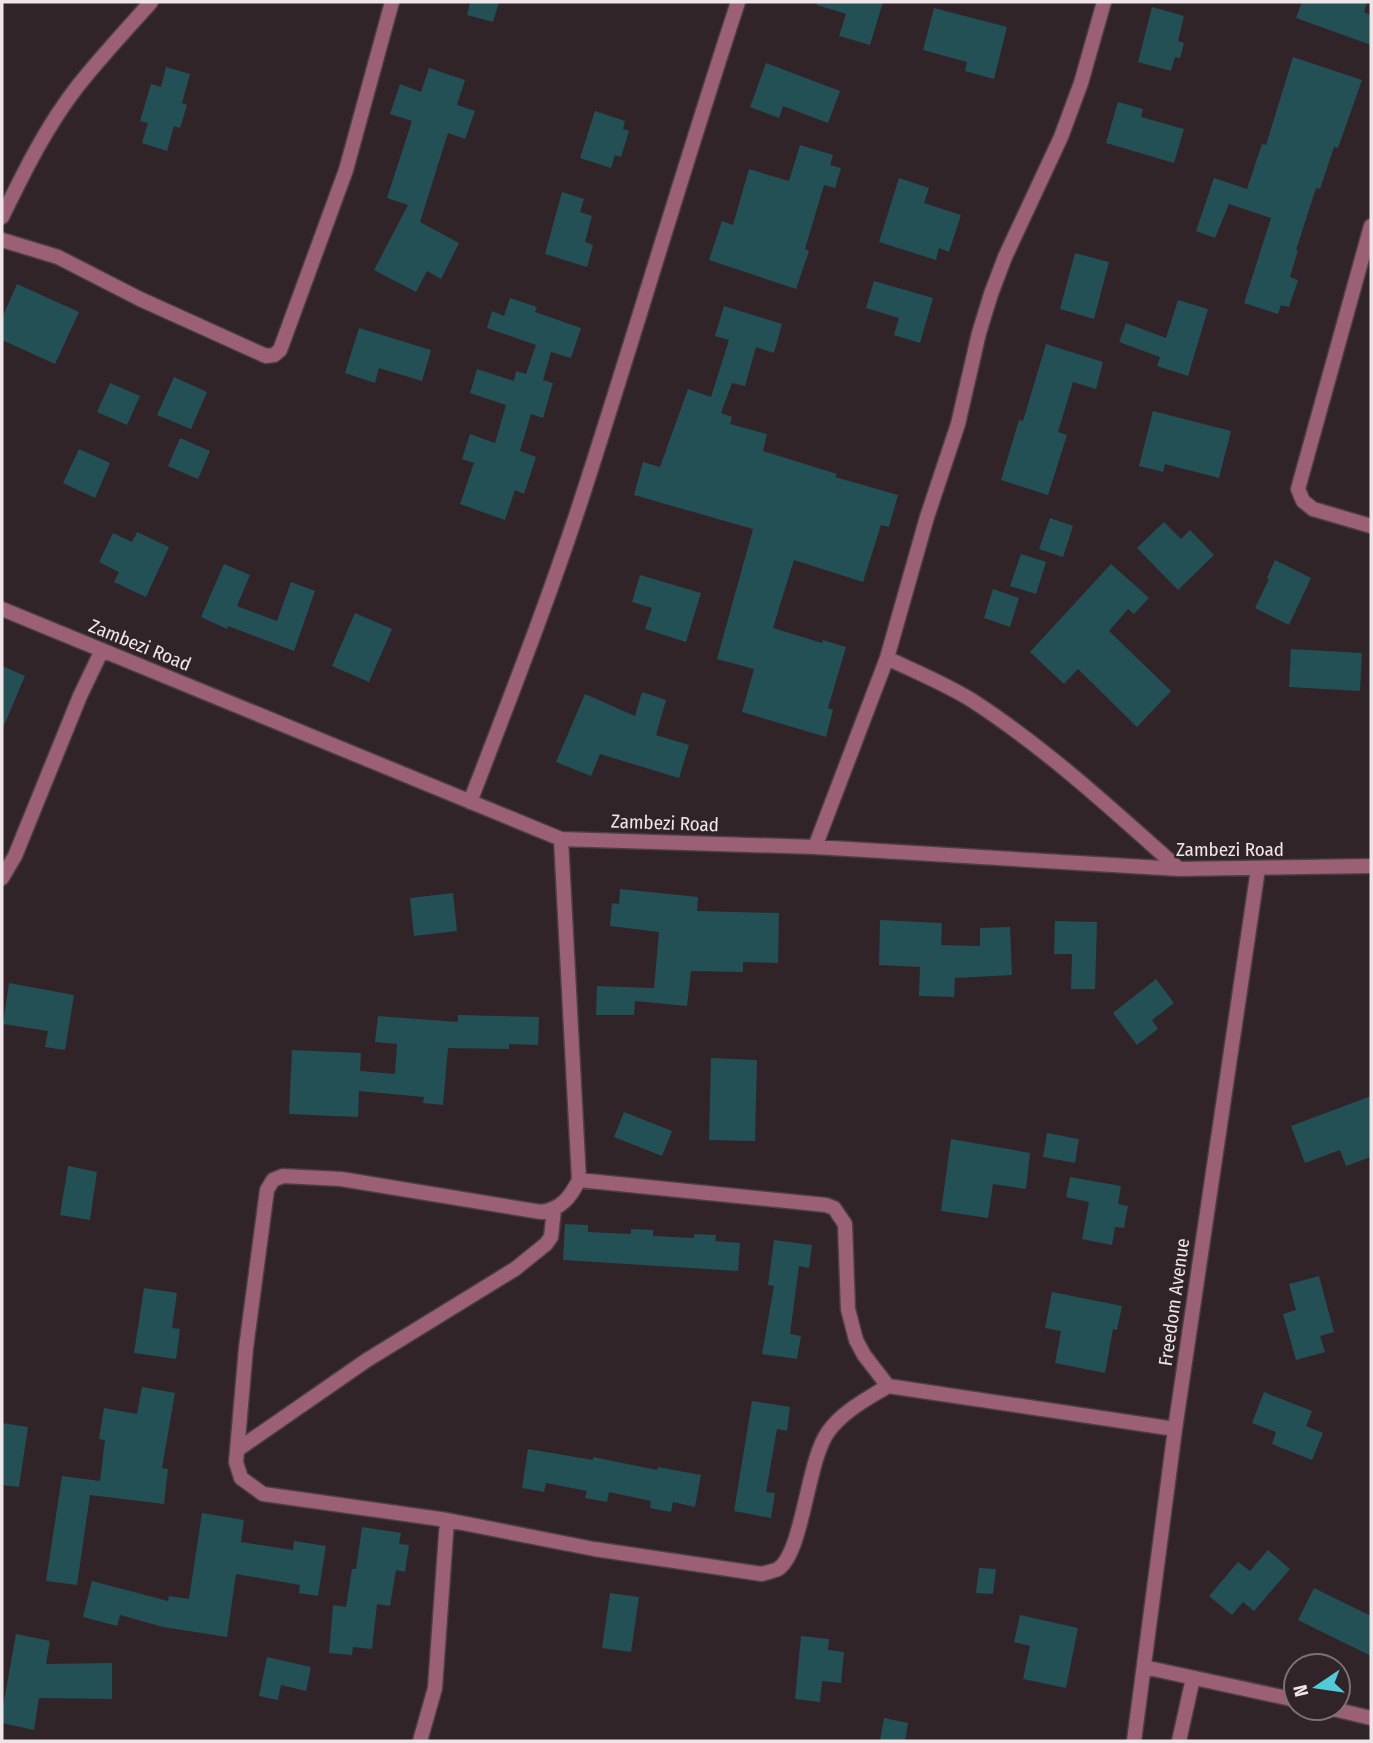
<svg xmlns="http://www.w3.org/2000/svg" width="1373" height="1743" font-family="'Fira Sans Condensed',sans-serif">
<style>
.building{fill:#225055}
.lines{fill:none;stroke-linecap:round;stroke-linejoin:round}
.minor-casing{stroke:#4b3f44;stroke-width:17}
.minor{stroke:#9b5f76;stroke-width:14}
.labels{text-anchor:middle;dominant-baseline:central;stroke-width:5;stroke-linejoin:round;paint-order:stroke}
.street-label{font-size:19px;fill:#eee5e8;stroke:#312429}
</style>
<rect width="100%" height="100%" fill="#312429"/>
<path class="building" d="M 470,2 L 499,2 L 493,22 L 467,15 Z
M 817,2 L 883,2 L 870,45 L 839,36 L 846,14 L 817,5 Z
M 1302,2 L 1367,2 L 1364,12 L 1371,15 L 1371,45 L 1296,18 Z
M 1152,7 L 1184,16 L 1178,41 L 1184,43 L 1180,58 L 1175,57 L 1171,71 L 1138,62 Z
M 934,8 L 1007,27 L 994,79 L 965,71 L 967,62 L 923,50 Z
M 1293,57 L 1362,80 L 1338,148 L 1334,147 L 1320,189 L 1316,188 L 1296,250 L 1298,250 L 1290,277 L 1298,280 L 1289,307 L 1281,305 L 1278,314 L 1244,303 L 1271,218 L 1229,204 L 1215,238 L 1196,231 L 1214,178 L 1247,189 L 1262,144 L 1266,145 Z
M 766,63 L 840,91 L 828,123 L 783,106 L 779,118 L 750,107 Z
M 166,67 L 190,74 L 182,103 L 187,105 L 180,128 L 174,126 L 167,151 L 142,143 L 148,123 L 140,121 L 151,84 L 161,87 Z
M 429,68 L 465,80 L 457,105 L 475,111 L 465,139 L 448,133 L 420,222 L 459,243 L 441,279 L 427,271 L 416,292 L 374,270 L 408,205 L 387,198 L 412,121 L 390,114 L 400,84 L 421,92 Z
M 1118,102 L 1143,109 L 1141,117 L 1184,129 L 1174,163 L 1106,143 Z
M 595,111 L 625,121 L 623,129 L 629,131 L 621,157 L 615,155 L 611,168 L 580,158 Z
M 800,145 L 833,155 L 830,165 L 841,168 L 835,188 L 824,185 L 805,249 L 809,251 L 796,289 L 709,260 L 722,221 L 733,225 L 749,169 L 789,181 Z
M 899,178 L 929,188 L 924,203 L 961,215 L 949,252 L 939,248 L 936,260 L 879,242 Z
M 562,192 L 584,199 L 580,212 L 592,216 L 585,242 L 593,245 L 587,267 L 545,254 Z
M 1075,253 L 1109,262 L 1094,319 L 1060,309 Z
M 874,281 L 933,298 L 920,343 L 894,335 L 899,318 L 866,308 Z
M 17,284 L 79,312 L 55,364 L 2,340 L 2,318 Z
M 510,298 L 537,307 L 535,312 L 581,328 L 571,358 L 551,352 L 543,380 L 553,383 L 543,418 L 531,414 L 520,451 L 536,457 L 524,494 L 515,490 L 505,520 L 460,504 L 474,463 L 462,459 L 470,434 L 495,443 L 506,405 L 470,393 L 477,369 L 514,381 L 516,371 L 526,374 L 536,345 L 487,328 L 492,311 L 504,316 Z
M 1178,300 L 1208,309 L 1188,376 L 1157,366 L 1160,357 L 1119,342 L 1126,323 L 1166,338 Z
M 724,306 L 782,324 L 774,353 L 756,347 L 745,386 L 732,383 L 721,413 L 732,417 L 730,424 L 767,434 L 763,451 L 837,474 L 835,477 L 898,495 L 889,527 L 881,525 L 863,582 L 794,560 L 784,592 L 773,628 L 822,643 L 823,640 L 846,647 L 828,708 L 833,710 L 826,737 L 742,712 L 754,669 L 717,659 L 753,529 L 634,495 L 643,462 L 660,467 L 688,389 L 711,397 L 729,340 L 715,336 Z
M 359,328 L 431,350 L 422,381 L 379,368 L 375,383 L 345,373 Z
M 1046,344 L 1103,362 L 1096,389 L 1073,382 L 1058,432 L 1067,435 L 1048,495 L 1001,480 L 1019,420 L 1023,421 Z
M 174,377 L 207,392 L 191,429 L 157,415 Z
M 110,383 L 140,396 L 127,425 L 97,412 Z
M 1153,411 L 1231,431 L 1219,478 L 1165,464 L 1163,472 L 1139,466 Z
M 180,438 L 210,451 L 198,479 L 168,466 Z
M 79,449 L 110,463 L 95,498 L 63,483 Z
M 1050,518 L 1073,526 L 1063,557 L 1039,549 Z
M 1164,522 L 1181,539 L 1190,530 L 1214,555 L 1178,590 L 1137,548 Z
M 137,532 L 169,547 L 146,597 L 114,582 L 119,572 L 99,562 L 113,533 L 132,542 Z
M 1021,554 L 1046,562 L 1036,594 L 1010,586 Z
M 1275,560 L 1311,578 L 1289,625 L 1255,608 L 1269,579 L 1267,578 Z
M 224,564 L 250,575 L 237,606 L 277,621 L 291,582 L 315,591 L 294,651 L 228,626 L 227,629 L 201,617 Z
M 1111,564 L 1149,598 L 1134,614 L 1128,609 L 1109,631 L 1171,691 L 1137,727 L 1078,669 L 1064,684 L 1030,652 Z
M 640,575 L 701,593 L 686,642 L 645,629 L 652,608 L 632,602 Z
M 993,589 L 1019,598 L 1010,627 L 984,618 Z
M 355,613 L 392,629 L 369,682 L 332,666 Z
M 1291,649 L 1362,653 L 1360,691 L 1289,687 Z
M 2,666 L 25,676 L 2,730 Z
M 642,692 L 666,700 L 656,735 L 689,745 L 679,778 L 600,754 L 591,776 L 556,762 L 585,694 L 635,716 Z
M 620,889 L 698,897 L 697,911 L 779,913 L 778,963 L 743,962 L 743,972 L 691,971 L 687,1006 L 635,1001 L 634,1015 L 596,1015 L 597,986 L 654,988 L 659,932 L 610,926 L 612,903 L 619,904 Z
M 453,893 L 457,931 L 414,936 L 410,898 Z
M 880,920 L 942,923 L 941,945 L 980,946 L 980,928 L 1010,927 L 1012,975 L 955,978 L 954,997 L 919,996 L 920,967 L 879,965 Z
M 1055,921 L 1097,922 L 1095,989 L 1071,989 L 1072,954 L 1054,954 Z
M 1156,979 L 1174,1003 L 1152,1020 L 1158,1029 L 1137,1045 L 1113,1013 Z
M 9,983 L 74,995 L 65,1050 L 45,1047 L 48,1031 L 3,1024 Z
M 458,1015 L 539,1017 L 538,1045 L 509,1044 L 509,1049 L 448,1048 L 443,1105 L 423,1103 L 424,1097 L 359,1091 L 358,1117 L 289,1114 L 292,1050 L 361,1053 L 360,1071 L 395,1074 L 397,1044 L 375,1042 L 378,1016 L 458,1022 Z
M 711,1058 L 757,1060 L 755,1141 L 709,1140 Z
M 1371,1096 L 1371,1157 L 1346,1166 L 1340,1150 L 1305,1163 L 1291,1126 Z
M 624,1112 L 672,1131 L 662,1156 L 614,1137 Z
M 1047,1133 L 1079,1139 L 1075,1163 L 1043,1157 Z
M 951,1139 L 1030,1153 L 1026,1189 L 993,1184 L 988,1218 L 941,1211 Z
M 68,1166 L 97,1172 L 90,1220 L 60,1215 Z
M 1070,1177 L 1121,1186 L 1118,1204 L 1128,1206 L 1124,1228 L 1115,1227 L 1112,1245 L 1082,1239 L 1089,1202 L 1066,1197 Z
M 565,1224 L 588,1225 L 588,1232 L 631,1234 L 631,1229 L 653,1230 L 653,1236 L 694,1238 L 694,1234 L 716,1235 L 715,1241 L 740,1243 L 738,1271 L 563,1260 Z
M 774,1240 L 812,1245 L 809,1268 L 799,1266 L 790,1334 L 801,1336 L 797,1359 L 762,1354 L 774,1286 L 768,1285 Z
M 1319,1276 L 1334,1332 L 1320,1336 L 1325,1352 L 1296,1360 L 1283,1314 L 1296,1310 L 1289,1284 Z
M 144,1288 L 177,1293 L 172,1328 L 180,1329 L 176,1359 L 134,1353 Z
M 1052,1292 L 1122,1306 L 1117,1330 L 1113,1329 L 1105,1373 L 1055,1363 L 1061,1331 L 1045,1328 Z
M 142,1387 L 175,1393 L 162,1468 L 168,1469 L 164,1504 L 90,1495 L 77,1585 L 46,1581 L 62,1476 L 100,1481 L 105,1440 L 99,1439 L 104,1408 L 137,1414 Z
M 1264,1392 L 1312,1411 L 1306,1426 L 1323,1433 L 1312,1460 L 1272,1444 L 1276,1432 L 1252,1423 Z
M 752,1401 L 790,1407 L 787,1431 L 777,1429 L 773,1452 L 766,1492 L 775,1493 L 771,1518 L 734,1511 Z
M 2,1423 L 28,1427 L 19,1487 L 2,1485 Z
M 528,1449 L 593,1460 L 593,1457 L 657,1470 L 658,1467 L 701,1475 L 695,1507 L 673,1502 L 671,1512 L 650,1508 L 651,1501 L 609,1492 L 607,1502 L 585,1498 L 587,1491 L 546,1483 L 544,1492 L 522,1488 Z
M 202,1513 L 244,1520 L 241,1542 L 293,1550 L 294,1541 L 326,1546 L 318,1596 L 299,1593 L 300,1585 L 236,1574 L 227,1637 L 163,1627 L 120,1615 L 117,1626 L 83,1617 L 92,1581 L 168,1601 L 169,1596 L 189,1599 Z
M 362,1527 L 401,1533 L 399,1544 L 409,1545 L 405,1572 L 396,1570 L 390,1606 L 377,1604 L 372,1649 L 353,1647 L 352,1655 L 329,1653 L 333,1605 L 346,1607 L 352,1569 L 356,1569 Z
M 1268,1550 L 1290,1569 L 1254,1611 L 1243,1602 L 1232,1615 L 1209,1596 L 1238,1562 L 1250,1571 Z
M 979,1568 L 996,1569 L 993,1594 L 976,1593 Z
M 1314,1588 L 1371,1616 L 1371,1656 L 1298,1620 Z
M 610,1593 L 639,1597 L 631,1652 L 602,1648 Z
M 1020,1615 L 1078,1628 L 1066,1688 L 1023,1679 L 1030,1646 L 1014,1642 Z
M 16,1634 L 50,1641 L 46,1664 L 112,1663 L 112,1699 L 39,1698 L 34,1730 L 2,1723 L 2,1712 Z
M 801,1636 L 829,1639 L 828,1650 L 844,1652 L 841,1683 L 822,1681 L 820,1702 L 795,1699 Z
M 267,1657 L 311,1667 L 306,1691 L 281,1685 L 278,1700 L 259,1696 Z
M 884,1718 L 908,1723 L 905,1741 L 880,1741 Z"/>
<g class="lines">
<g class="minor-casing">
<path id="minor" d="M 2,217 C 24,172 46,127 77,87 C 100,58 126,30 151,2
M 1371,226 L 1298,489 L 1303,501 L 1313,509 L 1371,526
M 2,240 L 58,257 L 140,299 L 266,356 L 274,355 L 280,350 L 346,170 L 392,2
M 2,609 L 561,839 L 815,847 L 1179,869 L 1371,866
M 887,658 C 916,672 946,684 973,701 C 1047,749 1114,811 1179,869
M 470,802 C 510,698 551,594 585,488 C 637,327 685,163 738,2
M 561,839 L 579,1180 C 570,1198 561,1209 541,1212 L 341,1179 L 283,1176 L 273,1180 L 267,1190 L 246,1348 L 236,1462 L 241,1478 L 263,1494 L 447,1520 L 594,1549 L 762,1574 C 767,1572 774,1571 778,1569 C 803,1553 807,1461 828,1432 C 843,1411 867,1399 888,1386
M 815,847 L 887,658 L 927,517 L 958,424 L 979,333 L 991,294 L 1005,257 L 1061,137 L 1081,83 L 1104,2
M 2,878 L 15,856 L 80,696 L 102,650
M 579,1180 L 826,1205 L 834,1208 L 845,1224 L 848,1309 L 856,1340 L 864,1355 L 888,1386 L 1175,1429
M 237,1450 L 367,1360 L 515,1269 L 546,1244 L 551,1237 L 554,1210
M 1144,1667 L 1296,1700
M 1329,1708 L 1371,1718
M 420,1741 L 435,1688 L 447,1520
M 1134,1741 L 1175,1429 L 1258,869
M 1179,1741 L 1193,1678"/>
</g>
<use href="#minor" class="minor"/>
</g>
<g class="labels">
<g class="street-label">
<text transform="translate(140 645) rotate(22)">Zambezi Road</text>
<text transform="translate(665 823) rotate(2)">Zambezi Road</text>
<text x="1230" y="849">Zambezi Road</text>
<text transform="translate(1174 1302) rotate(-82)">Freedom Avenue</text>
</g>
</g>
<rect width="1373" height="1743" fill="none" stroke="#eee5e8" stroke-width="7"/>
<g transform="translate(1317 1687) rotate(257)"><circle r="33" fill="#312429" stroke="#7d7175" stroke-width="2"/>
<path d="M0-5L12 26L0 18L-12 26Z" fill="#52cbd9"/>
<text y="-10" font-size="19" font-weight="bold" text-anchor="middle" fill="#eee5e8">N</text>
</g>
</svg>
